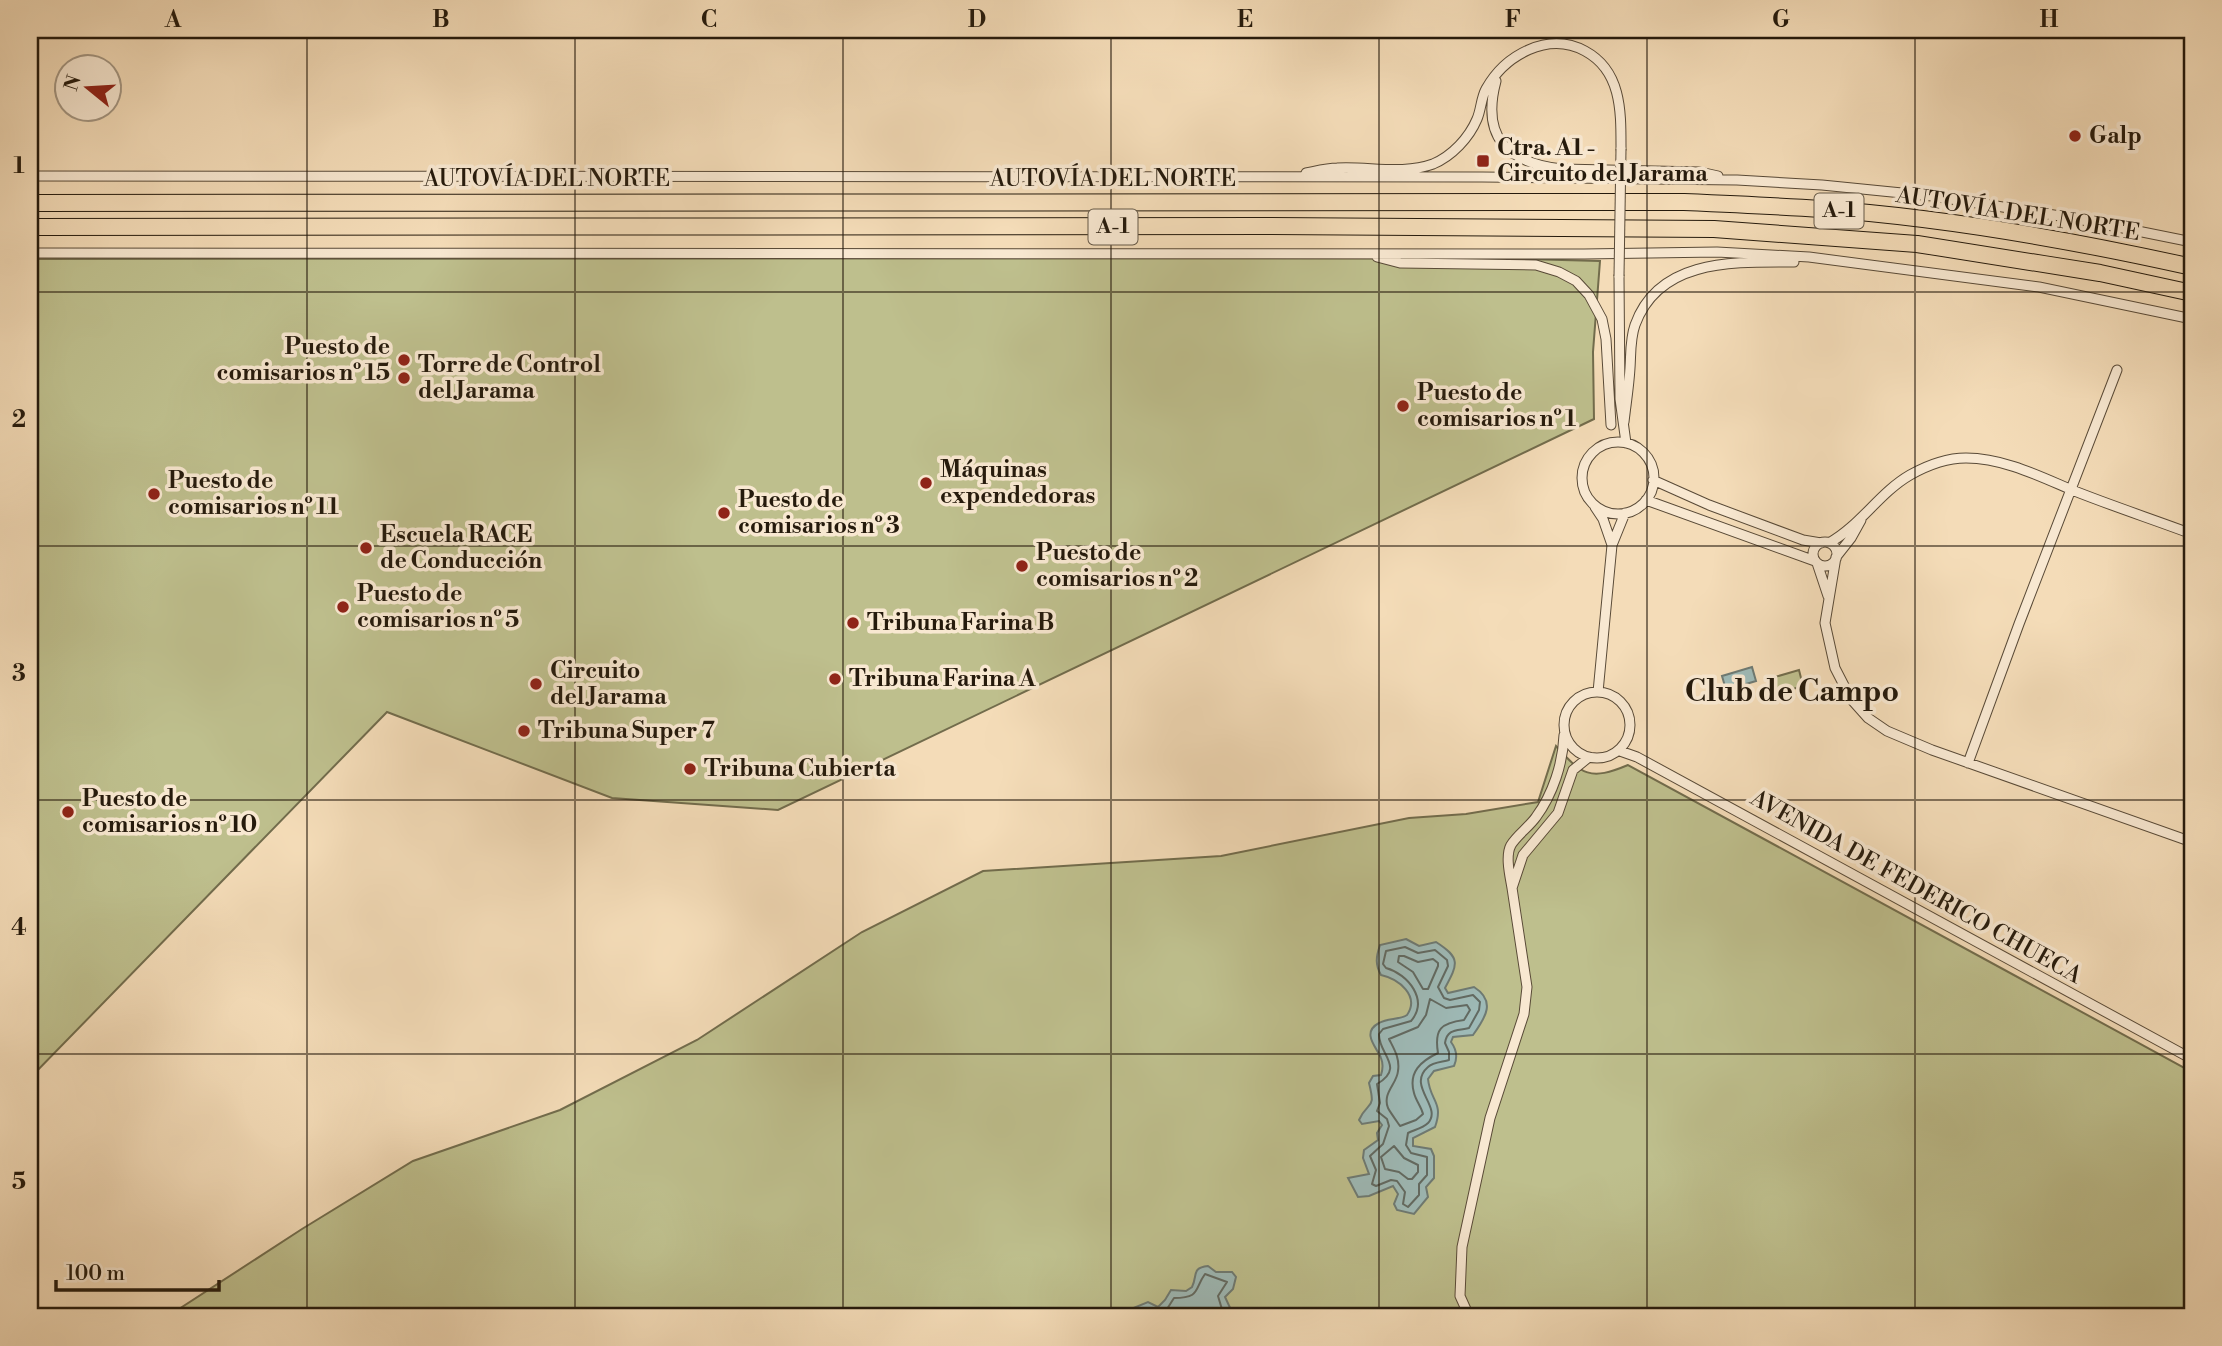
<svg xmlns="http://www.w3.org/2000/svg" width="2222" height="1346" font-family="'Libre Bodoni',serif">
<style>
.green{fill:#bebf8d;stroke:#726c4c;stroke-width:2}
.water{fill:#9ebab7;stroke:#6e7a73;stroke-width:2}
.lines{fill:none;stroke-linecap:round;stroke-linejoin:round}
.shore{stroke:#626a62;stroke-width:2}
.street-casing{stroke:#594a37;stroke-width:11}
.highway-casing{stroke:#251a0c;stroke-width:18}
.street{stroke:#f8e8d1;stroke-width:9}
.highway{stroke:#f4dcb8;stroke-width:16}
.street-bridge-casing{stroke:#594a37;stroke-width:11;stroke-linecap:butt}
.street-bridge{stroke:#f8e8d1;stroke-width:9}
.grid{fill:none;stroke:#251a0c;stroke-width:2;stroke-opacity:0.55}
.poi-dot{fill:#8f2418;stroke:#f8e8d1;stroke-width:2.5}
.labels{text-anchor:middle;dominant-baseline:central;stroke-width:7;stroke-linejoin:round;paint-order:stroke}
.shield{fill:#f8e8d1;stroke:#645847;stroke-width:2}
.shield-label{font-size:21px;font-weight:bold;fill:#251a0c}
.poi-label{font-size:23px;font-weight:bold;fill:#251a0c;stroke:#f8e8d1;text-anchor:start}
.street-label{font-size:23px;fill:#251a0c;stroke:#f8e8d1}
.district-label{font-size:30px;font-weight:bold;fill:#251a0c;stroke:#f8e8d1}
.neatline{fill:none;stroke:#251a0c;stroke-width:2.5}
.grid-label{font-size:23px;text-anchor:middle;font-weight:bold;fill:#251a0c}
</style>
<rect width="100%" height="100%" fill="#f4dcb8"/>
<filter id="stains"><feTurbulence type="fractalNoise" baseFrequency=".00286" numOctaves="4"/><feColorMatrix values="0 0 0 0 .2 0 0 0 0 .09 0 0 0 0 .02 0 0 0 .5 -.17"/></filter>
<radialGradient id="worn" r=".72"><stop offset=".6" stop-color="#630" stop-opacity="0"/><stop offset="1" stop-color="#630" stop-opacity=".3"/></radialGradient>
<path class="green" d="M 1481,258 L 1600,261 L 1593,352 L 1594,419 L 778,810 L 612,798 L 387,712 L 30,1078 L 30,259 Z
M 1799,670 L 1803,686 L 1772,695 L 1768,679 Z
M 1556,746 C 1582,775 1590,781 1628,765 L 2192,1072 L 2192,1316 L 173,1316 L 179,1309 L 302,1229 L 413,1161 L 560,1110 L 697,1040 L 862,932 L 983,871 L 1221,856 L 1409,818 L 1466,814 L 1538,802 Z"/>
<path class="water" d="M 1752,667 L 1756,681 L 1726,690 L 1722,676 Z
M 1406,939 L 1419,946 L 1436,942 C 1461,958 1458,964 1445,988 L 1448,993 L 1474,987 C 1496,1001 1486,1017 1473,1035 L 1453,1037 L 1451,1042 C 1457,1050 1458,1057 1454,1066 L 1434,1071 L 1428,1079 C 1430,1101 1444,1102 1435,1127 L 1413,1138 L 1413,1146 L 1431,1149 L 1434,1156 L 1434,1178 L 1426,1187 L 1428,1197 L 1414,1214 L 1397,1210 L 1394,1204 L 1398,1194 L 1393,1186 L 1369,1196 L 1358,1197 L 1348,1178 L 1369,1174 L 1363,1158 L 1364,1150 L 1378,1140 L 1377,1133 L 1382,1125 L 1379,1121 L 1362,1124 L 1359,1120 C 1369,1099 1376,1111 1369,1083 L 1373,1076 L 1381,1075 C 1383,1069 1383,1063 1381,1058 C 1378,1049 1360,1033 1379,1023 C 1388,1018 1399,1020 1407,1015 C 1420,996 1399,979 1381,975 C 1375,964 1376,957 1380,945 Z
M 1208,1266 L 1216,1272 L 1232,1272 L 1236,1277 L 1233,1289 L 1225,1297 L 1232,1312 L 1229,1316 L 1213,1314 L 1205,1316 L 1124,1316 L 1126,1311 L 1148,1302 L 1158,1307 L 1165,1300 L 1171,1290 L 1186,1291 L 1192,1287 C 1198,1275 1191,1268 1208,1266 Z"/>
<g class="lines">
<path class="shore" d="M 1405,947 L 1418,953 L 1435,950 L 1447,960 L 1448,966 L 1438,987 L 1444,998 L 1450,1000 L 1473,995 L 1480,1002 L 1479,1010 L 1469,1028 C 1458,1031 1447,1028 1445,1043 L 1449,1052 L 1449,1060 C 1443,1062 1433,1062 1428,1067 C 1406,1086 1443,1107 1428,1123 C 1423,1128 1414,1130 1408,1133 L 1406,1145 L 1411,1153 L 1427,1157 L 1427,1175 L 1419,1184 L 1419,1195 L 1408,1207 L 1403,1204 L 1405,1192 L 1397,1181 L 1391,1180 L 1376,1186 L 1372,1184 L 1376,1170 L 1370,1156 L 1383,1144 L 1389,1126 L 1387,1119 L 1377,1111 L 1380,1103 L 1377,1084 C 1406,1067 1378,1054 1379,1034 L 1383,1029 L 1411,1021 C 1429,1000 1408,974 1386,968 L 1383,964 L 1386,951 Z
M 1399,956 L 1404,956 L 1418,962 L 1433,959 L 1438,963 L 1438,966 L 1428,989 L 1423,989 L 1413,972 L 1398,962 Z
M 1430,999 L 1446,1008 L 1467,1005 L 1470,1010 L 1464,1020 C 1441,1023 1434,1029 1438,1053 C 1421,1061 1408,1072 1414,1093 C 1416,1101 1421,1106 1423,1114 L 1416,1120 L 1400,1126 C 1398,1123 1390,1112 1388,1108 C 1382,1093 1397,1084 1398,1071 C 1400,1058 1394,1049 1389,1039 L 1418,1027 L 1426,1015 Z
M 1394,1146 L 1404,1158 L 1418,1165 L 1418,1172 L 1412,1179 L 1408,1179 L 1399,1172 L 1385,1169 L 1381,1157 Z
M 1132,1316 L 1147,1310 L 1161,1313 L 1167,1309 L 1174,1298 C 1201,1298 1194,1289 1205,1274 L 1227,1282 L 1218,1296 L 1224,1316"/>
<g class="street-casing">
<path id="street" d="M 1496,81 C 1481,137 1507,163 1562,169 L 1700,172 L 1718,176
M 1306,173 C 1316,171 1327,168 1337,168 C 1368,166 1403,175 1433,164 C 1452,156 1469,138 1477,119 C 1481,110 1481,98 1486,89 C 1505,55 1548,31 1585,51 C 1622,71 1621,112 1621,149
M 30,176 L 1482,177 L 1737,180 L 1822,185 L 1932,196 L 2073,218 L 2192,242
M 30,253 L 1584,254 L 1717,252 L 1809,257 L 2039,287 L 2192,319
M 1377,257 L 1400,263 L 1536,265 L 1559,272 L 1576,281 L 1589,295 L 1602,319 L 1606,339 L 1611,425
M 1619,276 L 1620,399 L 1626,443
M 1624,422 C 1626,404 1629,386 1630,368 C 1631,354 1630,339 1635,325 C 1659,258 1735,262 1794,262
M1582 478a36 36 0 1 1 72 0a36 36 0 1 1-72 0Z
M 1653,480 L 1709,505 L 1803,540 L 1821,543
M 1646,500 L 1815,561
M 1595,507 L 1603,519 L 1612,545
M 1861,520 L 1851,538 L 1836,557 L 1825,623 L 1835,668 L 1851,699 L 1868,718 L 1887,731 L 1932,750 L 2192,842
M1813 554a12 12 0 1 1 24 0a12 12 0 1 1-24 0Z
M 1829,543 C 1861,525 1879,493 1910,475 C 1926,466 1947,458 1966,458 C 2003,458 2039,476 2072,490 C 2112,506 2152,519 2192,534
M 1817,563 L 1828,596
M1564 725a33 33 0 1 1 66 0a33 33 0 1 1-66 0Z
M 1598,692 L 1612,545 L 1625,513
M 1564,735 C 1563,763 1553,794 1536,817 C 1529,827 1517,835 1511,845 C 1505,856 1510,876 1512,888 L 1523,855 L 1558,813 L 1573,770 L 1589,757
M 1620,751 L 1637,757 L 2192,1059
M 1968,763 L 2019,624 L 2117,370
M 1469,1316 L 1460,1296 L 1462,1247 L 1490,1118 L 1524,1014 L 1527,987 L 1512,888"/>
</g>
<g class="highway-casing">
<path id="highway" d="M 30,203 L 1684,202 C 1731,204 1777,206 1823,209 C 1947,218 2071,240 2192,267
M 30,227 L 1272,226 L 1714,229 L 1917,244 L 2100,273 L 2192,293"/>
</g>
<use href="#street" class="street"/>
<use href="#highway" class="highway"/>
<g class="street-bridge-casing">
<path id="street-bridge" d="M 1619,276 L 1621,149"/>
</g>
<use href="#street-bridge" class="street-bridge"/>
</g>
<path class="grid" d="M 307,30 L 307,1316M 575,30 L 575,1316M 843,30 L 843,1316M 1111,30 L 1111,1316M 1379,30 L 1379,1316M 1647,30 L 1647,1316M 1915,30 L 1915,1316M 30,292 L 2192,292M 30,546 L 2192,546M 30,800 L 2192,800M 30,1054 L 2192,1054"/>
<g class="poi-dot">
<circle cx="2075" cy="136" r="7"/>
<rect x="1476" y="154" width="14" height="14" rx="3.5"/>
<circle cx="404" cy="360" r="7"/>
<circle cx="404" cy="378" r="7"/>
<circle cx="1403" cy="406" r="7"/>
<circle cx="926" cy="483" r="7"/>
<circle cx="154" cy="494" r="7"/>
<circle cx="724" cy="513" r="7"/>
<circle cx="366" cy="548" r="7"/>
<circle cx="1022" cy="566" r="7"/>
<circle cx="343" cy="607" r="7"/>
<circle cx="853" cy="623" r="7"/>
<circle cx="835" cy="679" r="7"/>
<circle cx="536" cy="684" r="7"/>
<circle cx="524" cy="731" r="7"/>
<circle cx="690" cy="769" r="7"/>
<circle cx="68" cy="812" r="7"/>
</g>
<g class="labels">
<g class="shield">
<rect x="1814.5" y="193.5" width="49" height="35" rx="5"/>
<rect x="1088.5" y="209.5" width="49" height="35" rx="5"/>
</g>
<g class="shield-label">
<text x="1839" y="211">A-1</text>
<text x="1113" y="227">A-1</text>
</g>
<g class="poi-label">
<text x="2089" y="136">Galp</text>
<text x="1497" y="148">Ctra. A1 -<tspan x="1497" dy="26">Circuito del Jarama</tspan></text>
<text x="390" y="347" text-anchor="end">Puesto de<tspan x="390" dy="26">comisarios nº 15</tspan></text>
<text x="418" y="365">Torre de Control<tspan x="418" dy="26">del Jarama</tspan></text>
<text x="1417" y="393">Puesto de<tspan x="1417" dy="26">comisarios nº 1</tspan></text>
<text x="940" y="470">Máquinas<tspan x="940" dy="26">expendedoras</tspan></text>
<text x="168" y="481">Puesto de<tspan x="168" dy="26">comisarios nº 11</tspan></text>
<text x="738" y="500">Puesto de<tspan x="738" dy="26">comisarios nº 3</tspan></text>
<text x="380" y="535">Escuela RACE<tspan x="380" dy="26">de Conducción</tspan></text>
<text x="1036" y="553">Puesto de<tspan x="1036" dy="26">comisarios nº 2</tspan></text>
<text x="357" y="594">Puesto de<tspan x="357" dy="26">comisarios nº 5</tspan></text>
<text x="867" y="623">Tribuna Farina B</text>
<text x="550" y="671">Circuito<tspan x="550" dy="26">del Jarama</tspan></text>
<text x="849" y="679">Tribuna Farina A</text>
<text x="538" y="731">Tribuna Super 7</text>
<text x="704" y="769">Tribuna Cubierta</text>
<text x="82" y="799">Puesto de<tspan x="82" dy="26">comisarios nº 10</tspan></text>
</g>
<g class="street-label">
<text x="547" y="179">AUTOVÍA DEL NORTE</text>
<text x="1113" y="179">AUTOVÍA DEL NORTE</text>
<text transform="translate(2018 214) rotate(9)">AUTOVÍA DEL NORTE</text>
<text transform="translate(1916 887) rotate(29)">AVENIDA DE FEDERICO CHUECA</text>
</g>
<g class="district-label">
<text x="1792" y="692">Club de Campo</text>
</g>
</g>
<rect width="2222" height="1346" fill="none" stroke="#f4dcb8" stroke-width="77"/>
<g transform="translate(88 88) rotate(288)"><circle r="33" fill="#f8e8d1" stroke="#a49682" stroke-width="2"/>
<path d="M0-5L12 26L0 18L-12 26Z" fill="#8f2418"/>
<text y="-10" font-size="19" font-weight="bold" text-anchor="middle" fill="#251a0c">N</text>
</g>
<path d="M56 1280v10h163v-10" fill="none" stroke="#251a0c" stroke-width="3.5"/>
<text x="66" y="1280" font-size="21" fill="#251a0c" stroke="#f8e8d1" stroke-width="5" paint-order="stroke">100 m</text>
<rect x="38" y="38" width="2146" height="1270" class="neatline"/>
<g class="grid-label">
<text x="173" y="27">A</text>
<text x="441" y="27">B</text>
<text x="709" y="27">C</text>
<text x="977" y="27">D</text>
<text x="1245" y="27">E</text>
<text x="1513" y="27">F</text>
<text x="1781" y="27">G</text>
<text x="2049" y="27">H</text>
<text x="19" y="173">1</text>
<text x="19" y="427">2</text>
<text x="19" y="681">3</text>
<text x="19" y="935">4</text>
<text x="19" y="1189">5</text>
</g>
<rect width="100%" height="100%" filter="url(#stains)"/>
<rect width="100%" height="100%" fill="url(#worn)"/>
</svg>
